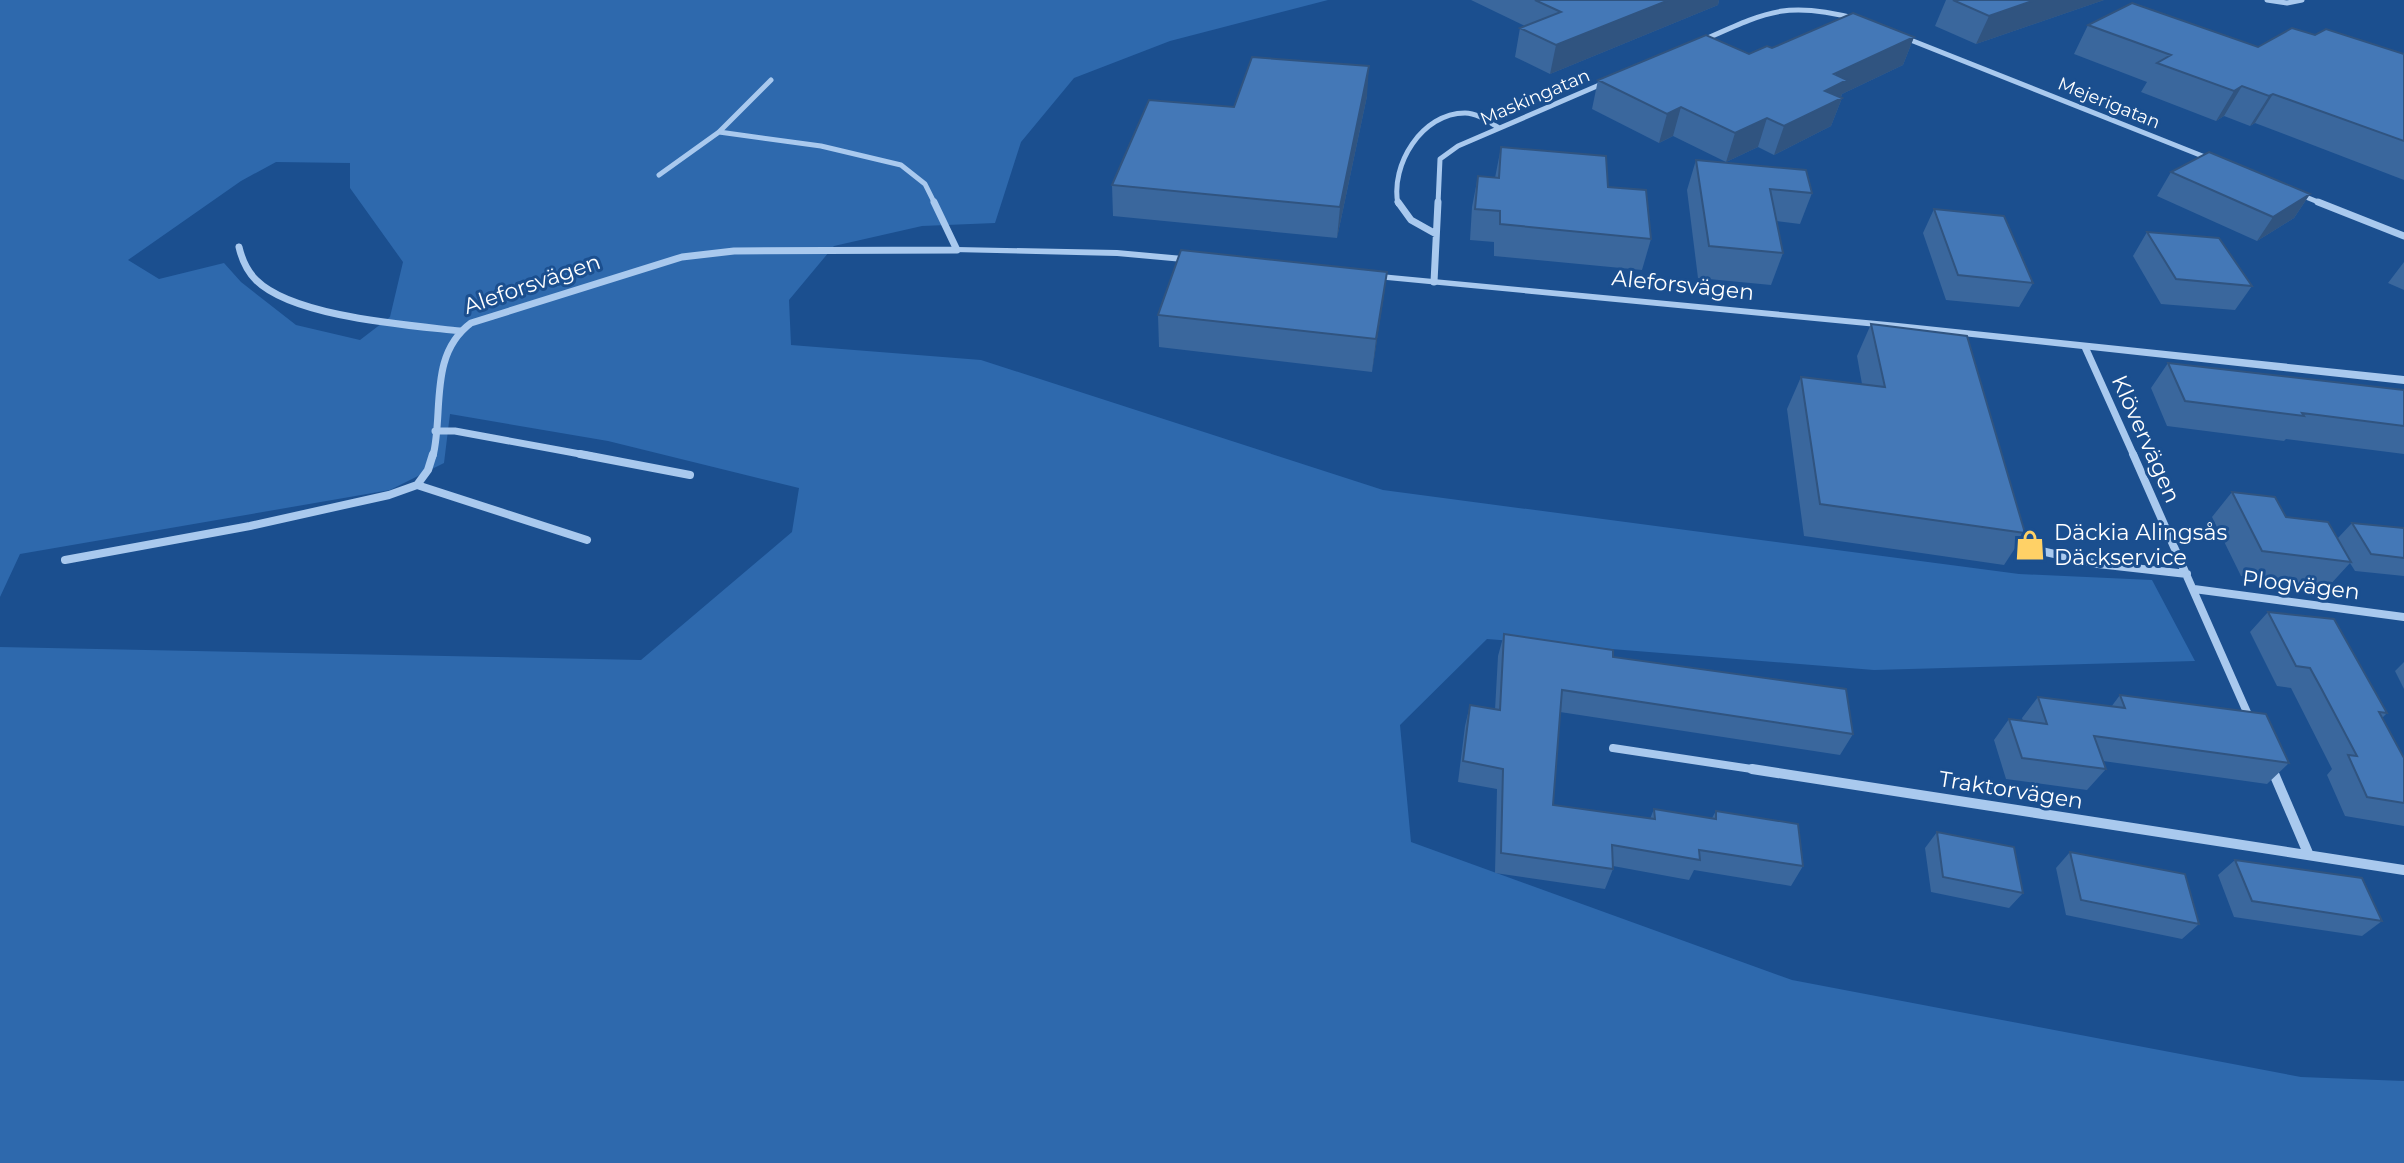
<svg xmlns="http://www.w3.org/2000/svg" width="2404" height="1163" font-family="Montserrat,sans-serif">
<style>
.green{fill:#2e69ad;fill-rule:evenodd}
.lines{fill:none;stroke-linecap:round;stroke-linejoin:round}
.minor-far3{stroke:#a9c9ee;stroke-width:5}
.minor-far2{stroke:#a9c9ee;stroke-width:7}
.minor-far1{stroke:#a9c9ee;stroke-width:8}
.minor{stroke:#a9c9ee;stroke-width:10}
.tertiary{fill:#a9c9ee;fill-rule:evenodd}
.wall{fill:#3a679d}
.shaded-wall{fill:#305480}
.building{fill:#4478b7;stroke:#305480;stroke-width:2}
.labels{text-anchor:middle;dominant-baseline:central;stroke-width:6;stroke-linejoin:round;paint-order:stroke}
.far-street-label{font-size:18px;fill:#fff;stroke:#1b4f8f}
.street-label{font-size:22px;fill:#fff;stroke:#1b4f8f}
.poi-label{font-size:22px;fill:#fff;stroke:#1b4f8f;text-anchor:start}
</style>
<rect width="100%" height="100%" fill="#1b4f8f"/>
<path class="green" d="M 0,0 L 1328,0 L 1170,41 L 1074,78 L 1021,142 L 995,223 L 922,226 L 834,246 L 789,300 L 791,345 L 981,360 L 1383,490 L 2019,574 L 2152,580 L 2195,661 L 1874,670 L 1487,639 L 1400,725 L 1411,842 L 1792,980 L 2301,1077 L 2404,1081 L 2404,1163 L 0,1163 L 0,647 L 641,660 L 792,532 L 799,488 L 608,441 L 450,414 L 444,463 L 390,490 L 20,554 L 0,597 ZM 276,162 L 350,163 L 350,188 L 403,262 L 390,317 L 360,340 L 296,325 L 241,282 L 224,263 L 159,279 L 128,260 L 241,181 Z"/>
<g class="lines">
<path class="minor-far3" d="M 2267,0 L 2287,3 L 2302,0
M 1903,37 L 2210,159
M 1701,41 C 1766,12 1786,0 1857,19
M 719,132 L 821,146 L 901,165 L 925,184 L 935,204
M 659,175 L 719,132 L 771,80
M 2301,195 L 2323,204
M 1398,204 C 1390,165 1422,113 1465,113 C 1477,113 1489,122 1499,128
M 1438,204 L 1440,159 L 1458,146 L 1604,83"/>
<path class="minor-far2" d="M 1398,202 L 1411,220 L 1436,234
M 2318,202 L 2404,236
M 239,247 C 242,260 246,270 256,280 C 293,317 408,325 460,331
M 1434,282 L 1438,202
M 2085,347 L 2134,456
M 435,431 L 455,431 L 591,456
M 433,456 C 444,412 428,355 471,323 L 682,257 L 734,251 L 957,250 L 934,202"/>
<path class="minor-far1" d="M 433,454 L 428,470 L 417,485 L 587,540
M 580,454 L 690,475
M 2133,454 L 2250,719
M 2037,550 L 2098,564 L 2187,574
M 65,560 L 250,526 L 389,495 L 417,485
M 2194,589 L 2404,617
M 1613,748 L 1765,771"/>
<path class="minor" d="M 1752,769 L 2404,870
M 2272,769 L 2308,853"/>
<path class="tertiary" d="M 957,247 L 1117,250 L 1194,257 L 1199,260 L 1194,263 L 1117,256 L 953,252 L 952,250 Z
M 1370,273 L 1898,323 L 2404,376 L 2404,384 L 1898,329 L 1366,278 L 1365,276 Z"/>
</g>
<path class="wall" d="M 1471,0 L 1719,0 L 1718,5 L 1550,74 L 1515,57 L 1520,28 L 1525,26 Z
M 1946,0 L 2104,0 L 1976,44 L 1935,26 Z
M 2088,25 L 2258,47 L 2315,35 L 2404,54 L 2404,180 L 2255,123 L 2250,126 L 2224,116 L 2216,121 L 2141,92 L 2147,82 L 2074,54 Z
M 1914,37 L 1903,65 L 1842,94 L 1841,97 L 1842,98 L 1831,126 L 1774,155 L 1758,147 L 1726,162 L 1673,136 L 1659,143 L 1592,109 L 1598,80 L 1749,54 L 1772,48 Z
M 1367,96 L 1337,238 L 1113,216 L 1112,185 L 1234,107 Z
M 1501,147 L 1608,187 L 1651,239 L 1642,270 L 1494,256 L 1494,242 L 1470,240 L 1472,207 L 1478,176 L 1495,178 Z
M 1696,160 L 1812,193 L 1800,224 L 1777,221 L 1783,253 L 1771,285 L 1698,278 L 1687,190 Z
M 2171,172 L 2310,194 L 2294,218 L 2257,241 L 2157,196 Z
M 1934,209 L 2033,283 L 2019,307 L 1946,300 L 1923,233 Z
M 2147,232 L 2252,286 L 2235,310 L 2161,304 L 2133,256 Z
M 2404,262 L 2404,290 L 2388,283 Z
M 1387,272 L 1372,372 L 1159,347 L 1158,315 Z
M 1871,324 L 2025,533 L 2004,565 L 1804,536 L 1787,409 L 1801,377 L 1862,384 L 1857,356 Z
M 2168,363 L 2404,390 L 2404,454 L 2286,439 L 2284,441 L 2167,426 L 2151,388 Z
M 2232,492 L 2286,517 L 2337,539 L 2352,523 L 2404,528 L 2404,576 L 2355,571 L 2350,563 L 2328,587 L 2241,576 L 2212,517 Z
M 2268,612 L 2387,713 L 2382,718 L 2404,758 L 2404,826 L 2345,816 L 2327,775 L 2332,769 L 2291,688 L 2277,686 L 2250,632 Z
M 1504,634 L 1613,657 L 1853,734 L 1840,755 L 1560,712 L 1553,805 L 1650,819 L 1654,809 L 1712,818 L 1716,811 L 1803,866 L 1791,886 L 1694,870 L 1689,880 L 1613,866 L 1613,869 L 1605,889 L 1495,873 L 1497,789 L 1458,782 L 1465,726 L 1470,705 L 1495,710 L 1498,656 Z
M 2404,662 L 2404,689 L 2395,671 Z
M 2120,695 L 2289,763 L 2267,784 L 2103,761 L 2106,769 L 2087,790 L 2006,779 L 1994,740 L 2009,719 L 2023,721 L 2022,718 L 2038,697 L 2111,707 Z
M 1937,832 L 2023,893 L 2009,908 L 1931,892 L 1925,848 Z
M 2070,852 L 2199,924 L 2182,939 L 2066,915 L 2056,868 Z
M 2235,860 L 2382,921 L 2362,936 L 2234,917 L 2218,875 Z"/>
<path class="shaded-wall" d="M 1669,0 L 1719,0 L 1718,5 L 1550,74 L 1556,45 Z
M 2035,0 L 2104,0 L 1976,44 L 1989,16 Z
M 1914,37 L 1903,65 L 1842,94 L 1840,99 L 1842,98 L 1831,126 L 1774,155 L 1784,126 L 1825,91 L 1834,74 Z
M 1369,66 L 1367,96 L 1337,238 L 1340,207 Z
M 2242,86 L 2224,116 L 2216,121 L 2234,91 Z
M 2273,94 L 2255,123 L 2250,126 L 2269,96 Z
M 1681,107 L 1673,136 L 1659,143 L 1667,114 Z
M 1767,118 L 1758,147 L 1726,162 L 1735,133 Z
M 2310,194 L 2294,218 L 2257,241 L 2273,217 Z
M 1387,272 L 1383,303 L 1372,372 L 1376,339 Z"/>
<path class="building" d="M 1535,0 L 1669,0 L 1556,45 L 1520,28 L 1561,12 Z
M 1953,0 L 2035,0 L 1989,16 Z
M 2132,3 L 2258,47 L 2292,28 L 2315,35 L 2326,29 L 2404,54 L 2404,141 L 2273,94 L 2269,96 L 2242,86 L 2234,91 L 2157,63 L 2171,55 L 2088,25 Z
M 1853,13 L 1914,37 L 1834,74 L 1847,80 L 1825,91 L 1842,98 L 1784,126 L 1767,118 L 1735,133 L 1681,107 L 1667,114 L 1598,80 L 1706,35 L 1749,54 L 1767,46 L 1772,48 Z
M 1252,57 L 1369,66 L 1340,207 L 1112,185 L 1149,100 L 1234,107 Z
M 1501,147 L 1606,156 L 1608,187 L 1646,190 L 1651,239 L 1500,224 L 1500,211 L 1475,209 L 1478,176 L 1499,178 Z
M 2209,152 L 2310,194 L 2273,217 L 2171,172 Z
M 1696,160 L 1806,170 L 1812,193 L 1770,189 L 1783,253 L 1709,246 Z
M 1934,209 L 2004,216 L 2033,283 L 1958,275 Z
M 2147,232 L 2219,238 L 2252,286 L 2176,279 Z
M 1181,250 L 1387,272 L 1376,339 L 1158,315 Z
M 1871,324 L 1967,336 L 2025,533 L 1820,504 L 1801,377 L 1885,387 Z
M 2168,363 L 2404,390 L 2404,426 L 2302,413 L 2304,416 L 2185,401 Z
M 2232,492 L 2275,497 L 2286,517 L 2328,522 L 2351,562 L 2262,551 Z
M 2352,523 L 2404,528 L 2404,558 L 2371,554 Z
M 2268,612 L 2334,619 L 2387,713 L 2379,712 L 2404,758 L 2404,803 L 2367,797 L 2348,755 L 2357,756 L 2321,688 L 2310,668 L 2296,666 Z
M 1504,634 L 1613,650 L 1613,657 L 1846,689 L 1853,734 L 1562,690 L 1553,805 L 1655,819 L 1654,809 L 1716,819 L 1716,811 L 1798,824 L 1803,866 L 1699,850 L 1700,860 L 1612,845 L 1613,869 L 1501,853 L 1503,769 L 1463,761 L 1470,705 L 1500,710 Z
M 2120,695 L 2266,714 L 2289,763 L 2094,736 L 2106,769 L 2022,758 L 2009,719 L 2047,724 L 2038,697 L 2125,708 Z
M 1937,832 L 2014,847 L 2023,893 L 1943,877 Z
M 2070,852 L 2185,874 L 2199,924 L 2081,900 Z
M 2235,860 L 2362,878 L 2382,921 L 2252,901 Z"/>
<defs>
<g id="shop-bare" transform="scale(2.4)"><path d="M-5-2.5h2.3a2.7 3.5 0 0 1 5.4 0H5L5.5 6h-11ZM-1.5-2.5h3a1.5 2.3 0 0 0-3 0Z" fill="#ffd166" stroke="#1b4f8f" stroke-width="2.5" paint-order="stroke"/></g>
</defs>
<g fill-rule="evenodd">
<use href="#shop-bare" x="2030" y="545"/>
</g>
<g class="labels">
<g class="far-street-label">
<text transform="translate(1535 97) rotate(-23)">Maskingatan</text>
<text transform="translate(2109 103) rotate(22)">Mejerigatan</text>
</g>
<g class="street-label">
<text transform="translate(532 284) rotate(-19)">Aleforsvägen</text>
<text transform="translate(1683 285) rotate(6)">Aleforsvägen</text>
<text transform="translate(2146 439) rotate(66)">Klövervägen</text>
<text transform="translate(2301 585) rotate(7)">Plogvägen</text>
<text transform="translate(2011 790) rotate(9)">Traktorvägen</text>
</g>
<g class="poi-label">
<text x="2054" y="532">Däckia Alingsås<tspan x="2054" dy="25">Däckservice</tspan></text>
</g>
</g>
</svg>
